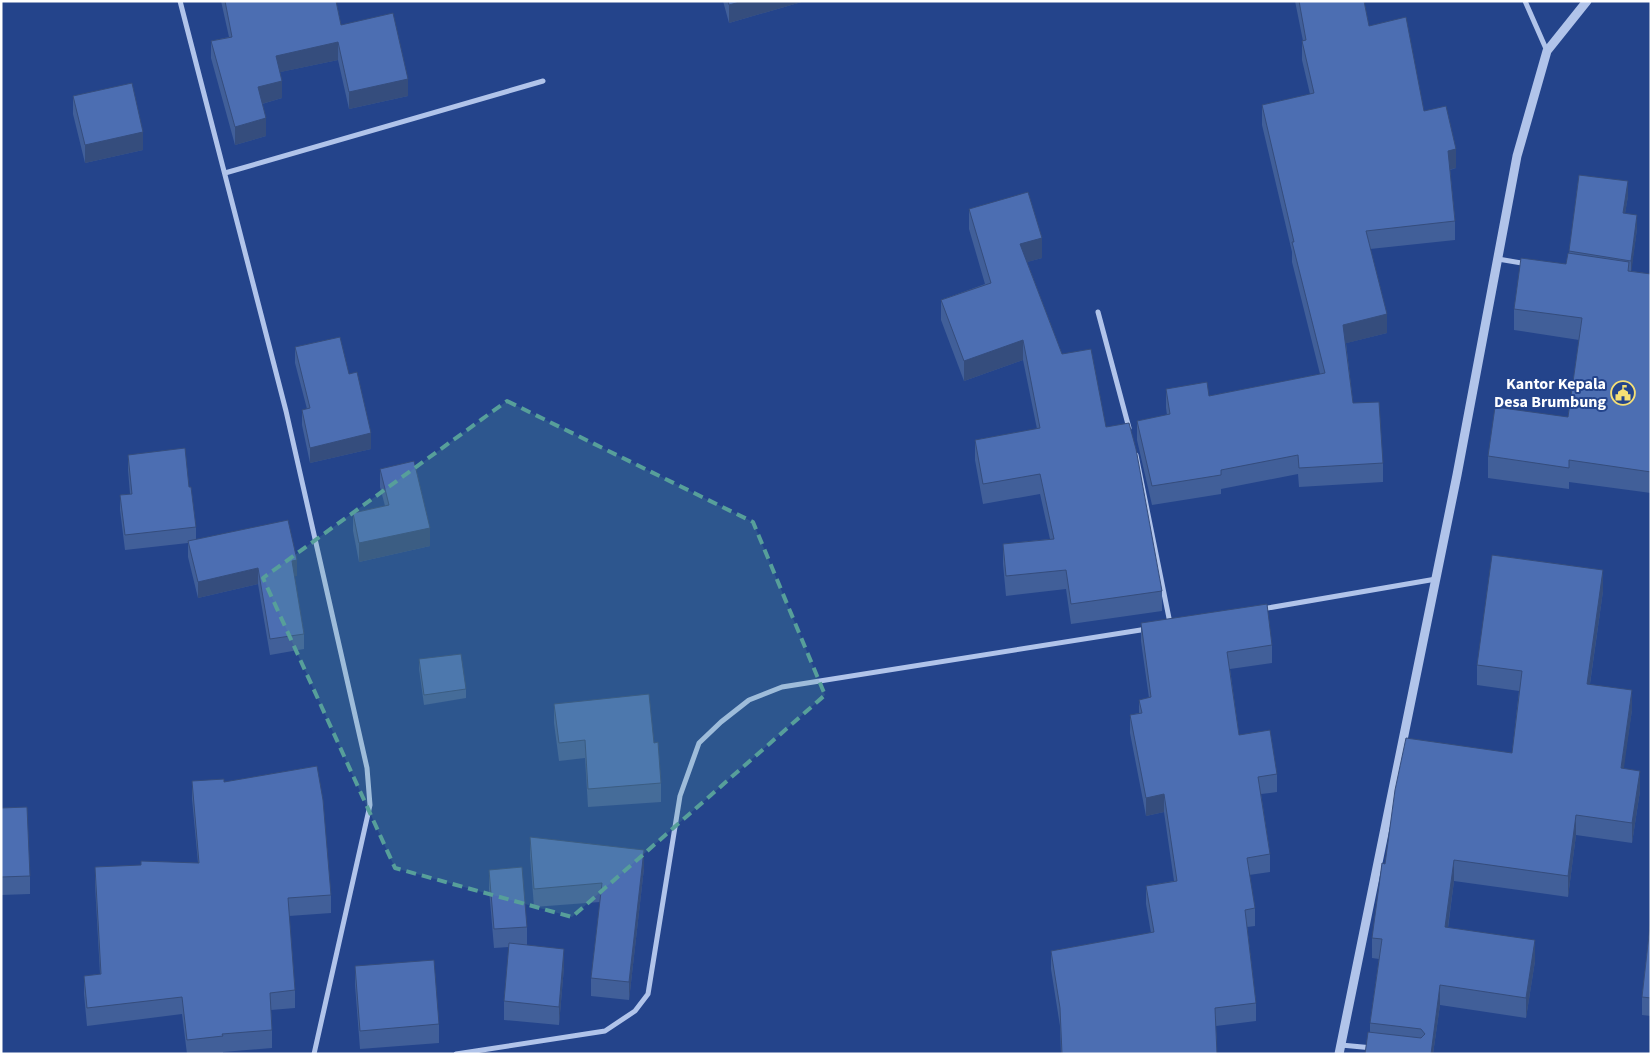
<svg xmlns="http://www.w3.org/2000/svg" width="1652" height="1055" font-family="'Source Sans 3',sans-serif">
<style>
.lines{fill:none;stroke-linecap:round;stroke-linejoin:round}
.minor{stroke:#b1c4ea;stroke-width:5}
.tertiary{stroke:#b1c4ea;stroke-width:9}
.wall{fill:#415f99}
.shaded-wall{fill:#354d7d}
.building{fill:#4c6eb2;stroke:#354d7d}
.marked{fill:#579f9a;fill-opacity:0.2;stroke:#579f9a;stroke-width:4;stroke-dasharray:10 6;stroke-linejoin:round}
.labels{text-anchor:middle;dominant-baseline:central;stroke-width:4;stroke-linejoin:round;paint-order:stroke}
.poi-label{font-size:16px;font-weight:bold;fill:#fff;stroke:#24448b;text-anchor:end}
</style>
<rect width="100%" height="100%" fill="#24448b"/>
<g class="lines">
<path class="minor" d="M 180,1 L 286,411 L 367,768 L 370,805 L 314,1054
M 1525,1 L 1547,51
M 225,173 L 543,81
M 1498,259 L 1527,264
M 1098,312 L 1129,428
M 1136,455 L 1170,623
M 1262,609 L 1436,579
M 1341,1045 L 1373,1048
M 456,1054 L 605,1031 L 635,1011 L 648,994 L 680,796 L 699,743 L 721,722 L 749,700 L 782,687 L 1147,629"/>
<path class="tertiary" d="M 1339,1054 L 1457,475 L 1517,156 L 1547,51 L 1587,1"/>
</g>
<path class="wall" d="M 221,1 L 336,1 L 341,25 L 408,96 L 349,109 L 338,60 L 280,72 L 282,98 L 262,104 L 266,136 L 235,145 L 211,58 L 211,41 L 229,37 Z
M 723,1 L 805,1 L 729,23 Z
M 1295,1 L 1364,1 L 1369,26 L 1424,111 L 1456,168 L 1450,170 L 1455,221 L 1455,240 L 1370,249 L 1387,333 L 1346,343 L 1353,403 L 1383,463 L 1383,482 L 1299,487 L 1298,474 L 1221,489 L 1221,494 L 1152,505 L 1137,440 L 1137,421 L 1167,415 L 1166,408 L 1166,389 L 1209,396 L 1320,374 L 1292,262 L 1292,252 L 1262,125 L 1262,105 L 1310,94 L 1302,60 L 1302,41 L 1303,41 Z
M 73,96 L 143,150 L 85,163 L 73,114 Z
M 1579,175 L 1628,196 L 1625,213 L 1637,229 L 1631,271 L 1651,274 L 1651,493 L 1569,482 L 1569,489 L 1488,478 L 1488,456 L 1568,417 L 1579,340 L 1514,330 L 1514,309 L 1566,264 L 1569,253 Z
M 969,209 L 1042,258 L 1027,262 L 1062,354 L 1106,427 L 1162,591 L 1162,611 L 1071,624 L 1066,589 L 1006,596 L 1003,564 L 1003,544 L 1050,539 L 1040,494 L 983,504 L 975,460 L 975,440 L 1037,429 L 1023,360 L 964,381 L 941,320 L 941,300 L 985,284 L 969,229 Z
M 295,347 L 349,374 L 371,449 L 310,463 L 302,425 L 302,410 L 307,409 L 295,363 Z
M 128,455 L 189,487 L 196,527 L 196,540 L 297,576 L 294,576 L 304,634 L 304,649 L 270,655 L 258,584 L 198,598 L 188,557 L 188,543 L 125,550 L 120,510 L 120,495 L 130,494 L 128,470 Z
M 380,469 L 430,546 L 359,562 L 353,531 L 353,513 L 385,506 L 380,487 Z
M 1603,591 L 1590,684 L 1632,710 L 1623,769 L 1640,791 L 1632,843 L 1576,835 L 1568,897 L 1454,881 L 1448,928 L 1535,961 L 1526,1018 L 1440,1005 L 1433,1054 L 1365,1054 L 1370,1032 L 1370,1023 L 1379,959 L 1372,958 L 1372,938 L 1385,864 L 1512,753 L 1519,691 L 1477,685 L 1477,665 Z
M 1141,623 L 1272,645 L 1272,663 L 1230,669 L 1239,735 L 1277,774 L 1277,792 L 1261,794 L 1270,854 L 1270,872 L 1249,875 L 1255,908 L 1255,926 L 1247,927 L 1256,1003 L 1256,1021 L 1216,1026 L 1217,1054 L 1061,1054 L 1060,1026 L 1051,969 L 1051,951 L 1151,933 L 1146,904 L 1146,886 L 1174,881 L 1164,812 L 1146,816 L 1130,733 L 1130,715 L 1139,713 L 1139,700 L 1149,698 L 1141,641 Z
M 419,659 L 466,689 L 466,698 L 424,705 L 419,669 Z
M 554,704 L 654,743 L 661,783 L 661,802 L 588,807 L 585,758 L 559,761 L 554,723 Z
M 192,781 L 224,782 L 331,895 L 331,913 L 289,916 L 295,990 L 295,1008 L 271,1010 L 272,1030 L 272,1048 L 223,1052 L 223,1054 L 187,1054 L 182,1014 L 87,1026 L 84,994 L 84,976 L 100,974 L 95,885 L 95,867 L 198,863 L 192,799 Z
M 1,808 L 30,876 L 30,894 L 1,895 Z
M 530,837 L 644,868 L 629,1000 L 591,996 L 591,978 L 600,902 L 534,907 L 530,856 Z
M 489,870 L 527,927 L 527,945 L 564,967 L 559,1025 L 504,1020 L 504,1001 L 509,947 L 494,948 L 489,889 Z
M 1651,917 L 1651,1016 L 1642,1015 L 1642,997 Z
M 355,966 L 439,1024 L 439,1043 L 360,1049 L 355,985 Z"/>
<path class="shaded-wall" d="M 743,1 L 805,1 L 729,23 L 729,5 Z
M 338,42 L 338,60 L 276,73 L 276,56 Z
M 408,79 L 408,96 L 349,109 L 349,92 Z
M 282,81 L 282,98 L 258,105 L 258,87 Z
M 266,118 L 266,136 L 235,145 L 235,127 Z
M 143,132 L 143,150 L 85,163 L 85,145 Z
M 1456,149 L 1456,168 L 1448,170 L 1448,151 Z
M 1628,181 L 1628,196 L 1623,227 L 1623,213 Z
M 1637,215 L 1637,229 L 1631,275 L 1631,261 Z
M 1042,238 L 1042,258 L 1020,264 L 1020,244 Z
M 1387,314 L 1387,333 L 1343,344 L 1343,325 Z
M 1023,340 L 1023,360 L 964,381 L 964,361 Z
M 371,433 L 371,449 L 310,463 L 310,448 Z
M 430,528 L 430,546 L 359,562 L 359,543 Z
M 297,560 L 297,576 L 292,577 L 292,561 Z
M 258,568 L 258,584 L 198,598 L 198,582 Z
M 1603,570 L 1603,591 L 1587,704 L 1587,684 Z
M 1632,690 L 1632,710 L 1621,789 L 1621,768 Z
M 1640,771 L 1640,791 L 1632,843 L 1632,823 Z
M 1164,794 L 1164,812 L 1146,816 L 1146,798 Z
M 1576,815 L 1576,835 L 1568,897 L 1568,876 Z
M 644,850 L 644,868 L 629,1000 L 629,982 Z
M 1454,860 L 1454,881 L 1445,948 L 1445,927 Z
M 1535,940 L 1535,961 L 1526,1018 L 1526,998 Z
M 564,949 L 564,967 L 559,1025 L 559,1007 Z
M 1440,985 L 1440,1005 L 1433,1054 L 1431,1054 Z"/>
<path class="building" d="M 225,1 L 336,1 L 341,25 L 393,13 L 408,79 L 349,92 L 338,42 L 276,56 L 282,81 L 258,87 L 266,118 L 235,127 L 211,41 L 232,37 Z
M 728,1 L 743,1 L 729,5 Z
M 1299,1 L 1364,1 L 1369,26 L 1406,17 L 1424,111 L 1446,106 L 1456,149 L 1448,151 L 1455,221 L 1366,231 L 1387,314 L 1343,325 L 1353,403 L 1379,402 L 1383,463 L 1299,468 L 1298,455 L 1221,470 L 1221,475 L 1152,486 L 1137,421 L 1170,414 L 1166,389 L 1207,382 L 1209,396 L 1325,373 L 1292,242 L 1294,242 L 1262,105 L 1314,93 L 1302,41 L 1306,40 Z
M 132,83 L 143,132 L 85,145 L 73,96 Z
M 1579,175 L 1628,181 L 1623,213 L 1637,215 L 1631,261 L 1569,251 Z
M 1028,192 L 1042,238 L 1020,244 L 1062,354 L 1091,349 L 1106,427 L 1129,423 L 1136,449 L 1162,591 L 1071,604 L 1066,570 L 1006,576 L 1003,544 L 1054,539 L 1040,474 L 983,484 L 975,440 L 1040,428 L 1023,340 L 964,361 L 941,300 L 991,283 L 969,209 Z
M 1568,253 L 1629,262 L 1628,271 L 1651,274 L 1651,472 L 1569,460 L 1569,468 L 1488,456 L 1495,407 L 1568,417 L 1582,318 L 1514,309 L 1521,258 L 1566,264 Z
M 340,337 L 349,374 L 357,372 L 371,433 L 310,448 L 302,410 L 310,408 L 295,347 Z
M 185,448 L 189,487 L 191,487 L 196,527 L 125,535 L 120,495 L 132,494 L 128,455 Z
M 414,461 L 430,528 L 359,543 L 353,513 L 389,505 L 380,469 Z
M 288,520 L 297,560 L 292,561 L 304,634 L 270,639 L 258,568 L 198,582 L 188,541 Z
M 1492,555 L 1603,570 L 1587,684 L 1632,690 L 1621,768 L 1640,771 L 1632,823 L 1576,815 L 1568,876 L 1454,860 L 1445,927 L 1535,940 L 1526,998 L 1440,985 L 1431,1054 L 1365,1054 L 1368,1032 L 1421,1038 L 1425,1034 L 1421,1029 L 1370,1023 L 1382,939 L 1372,938 L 1382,863 L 1385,864 L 1395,790 L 1406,738 L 1512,753 L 1522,671 L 1477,665 Z
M 1267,604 L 1272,645 L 1227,652 L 1239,735 L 1270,730 L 1277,774 L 1258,777 L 1270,854 L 1247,858 L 1255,908 L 1245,910 L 1256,1003 L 1215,1008 L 1217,1054 L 1062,1054 L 1060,1008 L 1051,951 L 1154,932 L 1146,886 L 1177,881 L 1164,794 L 1146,798 L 1130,715 L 1142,713 L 1139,700 L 1151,697 L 1141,623 Z
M 461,654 L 466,689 L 424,695 L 419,659 Z
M 649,694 L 654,743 L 658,742 L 661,783 L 588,789 L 585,740 L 559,743 L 554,704 Z
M 317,766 L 323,800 L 331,895 L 288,898 L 295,990 L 270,993 L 272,1030 L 222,1034 L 223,1036 L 187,1040 L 182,997 L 87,1008 L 84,976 L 101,974 L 95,867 L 141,865 L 141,861 L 199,863 L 192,781 L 224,779 L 224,782 Z
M 27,807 L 30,876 L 1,877 L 1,808 Z
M 530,837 L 644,850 L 629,982 L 591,978 L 602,883 L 534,889 Z
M 522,867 L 527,927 L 494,929 L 489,870 Z
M 1651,917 L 1651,998 L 1642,997 Z
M 509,943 L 564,949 L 559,1007 L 504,1001 Z
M 434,960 L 439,1024 L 360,1031 L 355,966 Z"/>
<path class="marked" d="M 507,401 L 753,522 L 825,695 L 572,917 L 395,868 L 263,578 Z"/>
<defs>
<g id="civic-ring" transform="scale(1.25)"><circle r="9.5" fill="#24448b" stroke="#f5df75" stroke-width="1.5"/><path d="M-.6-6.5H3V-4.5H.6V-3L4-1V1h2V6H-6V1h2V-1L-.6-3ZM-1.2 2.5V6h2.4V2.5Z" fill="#f5df75"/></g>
</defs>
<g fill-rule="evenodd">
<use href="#civic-ring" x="1623" y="393"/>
</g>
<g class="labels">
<g class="poi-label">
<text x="1606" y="384">Kantor Kepala<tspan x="1606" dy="18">Desa Brumbung</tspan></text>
</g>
</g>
<rect width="1652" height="1055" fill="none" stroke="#ffffff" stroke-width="5"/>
</svg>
